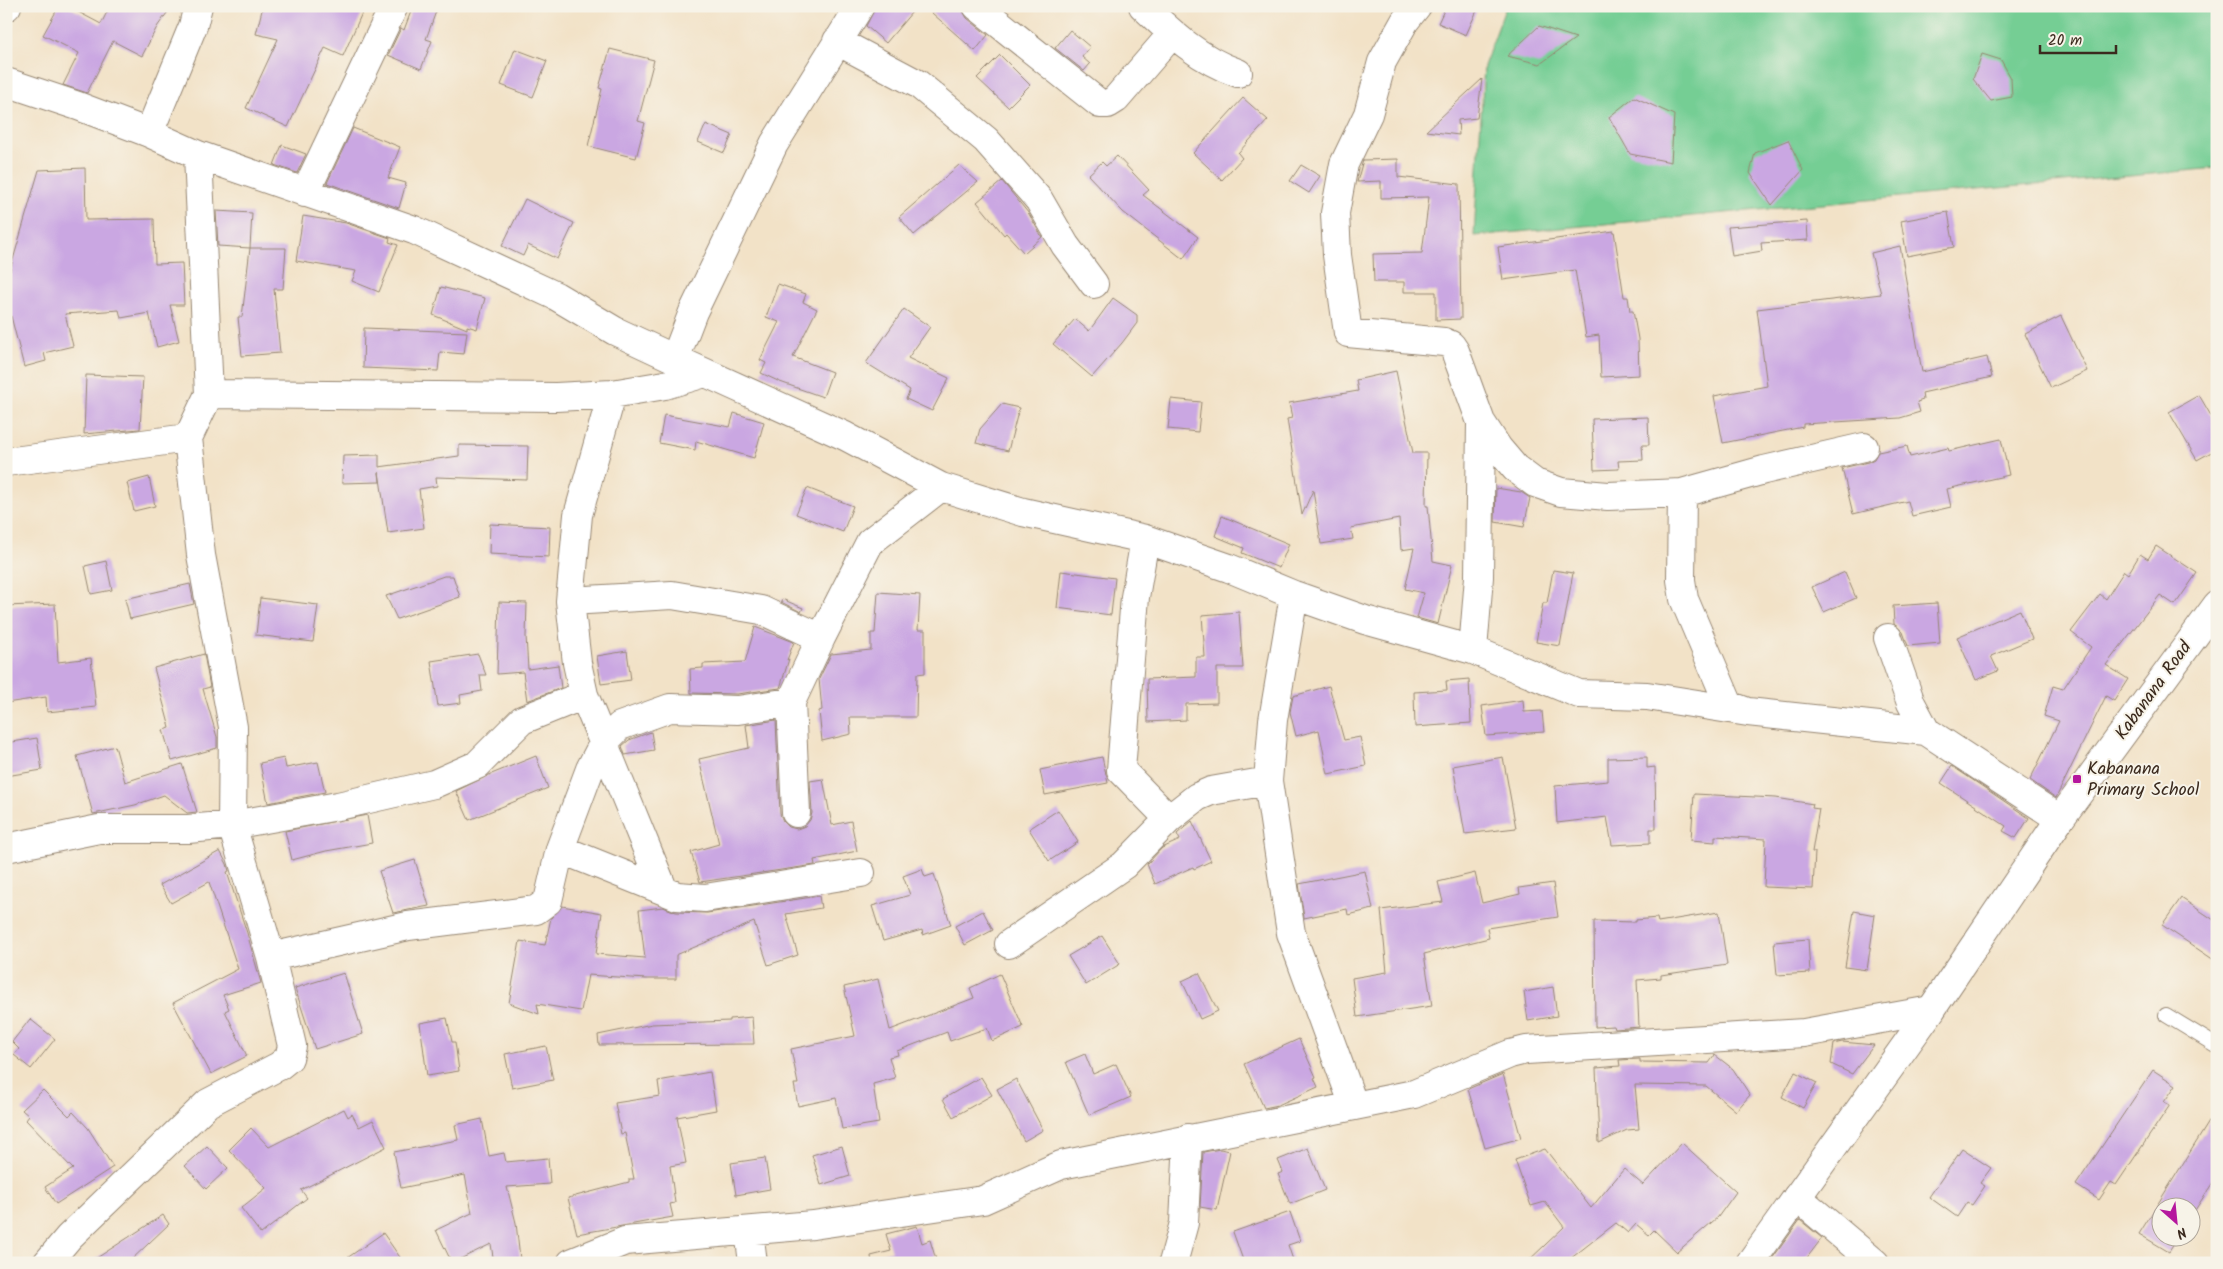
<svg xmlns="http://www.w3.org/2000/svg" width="2223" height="1269" font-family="Kalam,sans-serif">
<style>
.green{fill:#75ce94;stroke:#587c59}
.building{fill:#caa7e2}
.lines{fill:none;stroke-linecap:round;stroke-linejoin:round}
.service-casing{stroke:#968672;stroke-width:16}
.minor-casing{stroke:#968672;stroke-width:30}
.tertiary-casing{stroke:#968672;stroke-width:30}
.service{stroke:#fff;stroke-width:14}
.minor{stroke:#fff;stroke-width:28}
.tertiary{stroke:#fff;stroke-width:28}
.poi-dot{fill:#b5179e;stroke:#f7f3e8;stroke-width:2}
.labels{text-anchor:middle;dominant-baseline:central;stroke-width:4;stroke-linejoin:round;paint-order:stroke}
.street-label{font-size:18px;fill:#3b2a1e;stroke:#f7f3e8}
.poi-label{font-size:18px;fill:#3b2a1e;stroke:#f7f3e8;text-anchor:start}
</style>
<rect width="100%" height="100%" fill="#f7f3e8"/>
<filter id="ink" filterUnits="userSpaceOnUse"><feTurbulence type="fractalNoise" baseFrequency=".02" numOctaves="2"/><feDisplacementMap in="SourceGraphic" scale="10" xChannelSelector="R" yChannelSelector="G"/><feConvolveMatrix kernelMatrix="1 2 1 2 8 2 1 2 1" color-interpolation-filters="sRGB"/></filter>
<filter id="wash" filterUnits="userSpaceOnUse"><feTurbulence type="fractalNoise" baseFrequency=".0096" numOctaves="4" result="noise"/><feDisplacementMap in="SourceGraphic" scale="20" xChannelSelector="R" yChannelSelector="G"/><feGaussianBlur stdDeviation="1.12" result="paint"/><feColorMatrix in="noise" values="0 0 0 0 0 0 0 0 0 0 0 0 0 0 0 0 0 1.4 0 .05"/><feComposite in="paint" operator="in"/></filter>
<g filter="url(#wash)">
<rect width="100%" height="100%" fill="#f2e2c7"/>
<path class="green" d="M 1506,6 L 2217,6 L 2217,168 L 1474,236 L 1484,66 Z"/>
<g id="blocks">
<path class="building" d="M 59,6 L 67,6 L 101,24 L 110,6 L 172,6 L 157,27 L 142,56 L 113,41 L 87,93 L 63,85 L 79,53 L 43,35 Z
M 263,6 L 365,6 L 343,56 L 325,48 L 288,127 L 246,108 L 278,39 L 256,34 Z
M 413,6 L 438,6 L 426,39 L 432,41 L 421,69 L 388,55 L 401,28 L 404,30 Z
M 876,6 L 917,6 L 886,43 L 866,26 Z
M 924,6 L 960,6 L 967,18 L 988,35 L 975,51 Z
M 1446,6 L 1479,6 L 1466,35 L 1438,23 Z
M 1539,26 L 1576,38 L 1540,64 L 1507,56 Z
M 1070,30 L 1090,47 L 1082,57 L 1090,64 L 1084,71 L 1055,48 Z
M 515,49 L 547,61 L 533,97 L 501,85 Z
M 610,49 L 654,60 L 638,121 L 645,123 L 636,158 L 588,146 L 602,89 L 599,88 Z
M 1982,54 L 2001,60 L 2011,78 L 2012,97 L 1991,101 L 1973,79 Z
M 1000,55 L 1030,85 L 1008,107 L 977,78 Z
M 1482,79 L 1477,118 L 1458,120 L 1459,135 L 1426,131 Z
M 1634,97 L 1674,115 L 1671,162 L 1630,154 L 1609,117 Z
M 1243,98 L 1268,120 L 1238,153 L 1242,158 L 1222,180 L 1193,153 Z
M 706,124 L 732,135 L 724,153 L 698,142 Z
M 353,128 L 400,147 L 388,178 L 406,183 L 399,208 L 327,183 Z
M 1788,140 L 1803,170 L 1772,205 L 1750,173 L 1755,153 Z
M 282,145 L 306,154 L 297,173 L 274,165 Z
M 1117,156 L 1149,190 L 1143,195 L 1198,237 L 1183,259 L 1123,212 L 1088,175 L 1102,162 L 1106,166 Z
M 1398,159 L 1398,177 L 1459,184 L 1461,319 L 1436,320 L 1436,292 L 1404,292 L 1404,282 L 1374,282 L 1373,254 L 1422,253 L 1429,197 L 1381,198 L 1381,181 L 1357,182 L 1363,160 Z
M 959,165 L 978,182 L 914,235 L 899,217 Z
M 1301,165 L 1320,176 L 1309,193 L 1290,181 Z
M 85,168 L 86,220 L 154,219 L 155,264 L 182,263 L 184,305 L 170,305 L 179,341 L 157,347 L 149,313 L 121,318 L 119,310 L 65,314 L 73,346 L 44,353 L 46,361 L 24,367 L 11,316 L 9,317 L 6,306 L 6,284 L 39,170 Z
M 1002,181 L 1029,214 L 1042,237 L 1024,253 L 1006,233 L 1004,235 L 977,202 Z
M 525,199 L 574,223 L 557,259 L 528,245 L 523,256 L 502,246 Z
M 216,211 L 252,213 L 250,248 L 218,246 Z
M 1948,212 L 1954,247 L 1907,256 L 1901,221 Z
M 303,216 L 346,223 L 390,238 L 389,242 L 398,245 L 379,292 L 352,281 L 356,271 L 296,261 Z
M 1807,221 L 1808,240 L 1761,243 L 1762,251 L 1732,256 L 1728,227 Z
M 1614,231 L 1624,297 L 1628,297 L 1630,311 L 1633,311 L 1638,339 L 1639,375 L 1601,377 L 1599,335 L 1586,337 L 1575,270 L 1503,280 L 1498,247 Z
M 1900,246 L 1922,372 L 1987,357 L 1992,377 L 1922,393 L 1923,400 L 1917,402 L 1920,412 L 1900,418 L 1803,424 L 1803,427 L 1723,443 L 1714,396 L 1767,386 L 1757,309 L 1881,294 L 1871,253 Z
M 250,248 L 286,248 L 283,289 L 274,289 L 280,353 L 242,356 L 238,317 L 242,317 Z
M 778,284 L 806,294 L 803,302 L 817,309 L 793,357 L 832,372 L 823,397 L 780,382 L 761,373 L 766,363 L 760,360 L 779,322 L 766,317 Z
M 441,287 L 485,298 L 477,329 L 467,326 L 467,329 L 433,315 Z
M 1113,298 L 1137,315 L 1137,323 L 1122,343 L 1092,377 L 1053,344 L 1075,319 L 1089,331 Z
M 904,309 L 930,327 L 908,358 L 949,378 L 932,411 L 906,399 L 910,390 L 866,363 Z
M 2061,316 L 2087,371 L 2051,388 L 2025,334 Z
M 364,328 L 467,332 L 464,354 L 440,352 L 438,371 L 363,368 Z
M 1396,371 L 1413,453 L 1427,453 L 1426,506 L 1428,506 L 1433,561 L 1452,565 L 1438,624 L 1417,618 L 1424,593 L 1405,589 L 1414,548 L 1401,550 L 1399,519 L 1351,528 L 1353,539 L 1321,544 L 1313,490 L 1302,515 L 1287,419 L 1292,418 L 1289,403 L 1358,391 L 1356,380 Z
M 86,375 L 143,377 L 140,429 L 84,434 Z
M 2199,395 L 2217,426 L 2217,449 L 2197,460 L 2169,412 Z
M 1171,399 L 1201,402 L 1198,432 L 1168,429 Z
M 1002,404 L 1019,408 L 1008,451 L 976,443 L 980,429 Z
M 734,413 L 764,422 L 754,458 L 696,441 L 695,450 L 659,443 L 664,415 L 730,427 Z
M 1648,417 L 1649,445 L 1642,445 L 1643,460 L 1618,461 L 1619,469 L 1594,470 L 1592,419 Z
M 2001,439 L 2009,475 L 1947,489 L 1951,507 L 1912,516 L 1908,501 L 1853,514 L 1842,468 L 1868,462 L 1874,459 L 1878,452 L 1907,446 L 1910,457 L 1948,448 L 1949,451 Z
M 459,445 L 528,446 L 527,480 L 436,477 L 437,486 L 419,489 L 424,528 L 388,533 L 379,472 L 380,482 L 342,483 L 343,456 L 379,455 L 379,467 L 459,456 Z
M 149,477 L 155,506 L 134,511 L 127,483 Z
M 807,488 L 853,506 L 843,532 L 796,514 Z
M 1496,488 L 1521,492 L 1530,498 L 1524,527 L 1495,522 Z
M 1222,516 L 1289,544 L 1279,568 L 1242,553 L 1244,548 L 1215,536 Z
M 490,524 L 550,527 L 549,557 L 489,554 Z
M 2156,546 L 2197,573 L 2175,605 L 2160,595 L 2106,665 L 2128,679 L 2114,701 L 2106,696 L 2056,798 L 2030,780 L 2059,721 L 2044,716 L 2053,686 L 2063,689 L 2091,647 L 2071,632 L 2100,594 L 2106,599 L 2124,571 L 2128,574 L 2140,554 L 2148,559 Z
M 106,561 L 112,590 L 91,594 L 85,566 Z
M 1553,570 L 1573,573 L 1560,646 L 1536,642 L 1543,603 L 1547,603 Z
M 1061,571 L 1115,578 L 1111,615 L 1057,608 Z
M 1845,572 L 1856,598 L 1824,612 L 1812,587 Z
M 444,576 L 453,576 L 460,597 L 397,619 L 386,596 Z
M 190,584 L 194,604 L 130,619 L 125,599 Z
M 878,592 L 920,595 L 918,630 L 925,630 L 925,673 L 917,674 L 916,717 L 850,717 L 851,734 L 822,741 L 819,711 L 822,710 L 819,679 L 831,654 L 871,650 L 871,633 L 875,633 Z
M 260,598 L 318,605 L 313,642 L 256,635 Z
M 782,599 L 803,608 L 801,612 L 781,602 Z
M 499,602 L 527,603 L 526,636 L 528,669 L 558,665 L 561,688 L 527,701 L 523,672 L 497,674 Z
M 1937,603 L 1940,643 L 1908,646 L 1903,632 L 1894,624 L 1893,606 Z
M 55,604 L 58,662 L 91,658 L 96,707 L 47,712 L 46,697 L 6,703 L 6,606 Z
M 2020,610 L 2032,639 L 1991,656 L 1998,671 L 1976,680 L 1957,637 Z
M 1239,612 L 1243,668 L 1217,668 L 1217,703 L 1186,704 L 1186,720 L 1148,722 L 1147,679 L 1196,677 L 1196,657 L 1205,657 L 1202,615 Z
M 755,627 L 794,642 L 787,660 L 789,659 L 780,688 L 737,694 L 691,693 L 690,669 L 703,668 L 703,664 L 745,662 Z
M 627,651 L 631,680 L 601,684 L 597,656 Z
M 204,654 L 210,687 L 203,689 L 217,737 L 217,748 L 172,761 L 163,730 L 170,728 L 154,668 Z
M 478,654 L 486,675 L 480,675 L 482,691 L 460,695 L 461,703 L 438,706 L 431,661 Z
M 1469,679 L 1471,723 L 1415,727 L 1414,692 L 1447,690 L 1446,681 Z
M 1329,686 L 1344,740 L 1360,737 L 1366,766 L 1328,774 L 1319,730 L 1296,736 L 1290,712 L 1293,696 Z
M 1523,700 L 1524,712 L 1542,711 L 1544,732 L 1486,736 L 1482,706 Z
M 776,720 L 780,814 L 783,821 L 789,827 L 797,829 L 805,826 L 810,820 L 812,813 L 810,781 L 823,779 L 832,825 L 851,821 L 857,851 L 814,860 L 815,865 L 700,882 L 691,852 L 719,844 L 699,759 L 749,748 L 746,725 Z
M 651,732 L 654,750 L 625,755 L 622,746 L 629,740 Z
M 37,738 L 42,770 L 6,776 L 6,743 Z
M 115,746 L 125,782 L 182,764 L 197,812 L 187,813 L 164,795 L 135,805 L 93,814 L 77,756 Z
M 536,756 L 548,788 L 469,820 L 456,791 L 489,775 Z
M 1102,757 L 1108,783 L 1045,795 L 1040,770 Z
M 1503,757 L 1516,828 L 1465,834 L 1453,766 Z
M 1647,757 L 1647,768 L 1655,767 L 1656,829 L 1650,829 L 1650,843 L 1612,845 L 1607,817 L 1557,823 L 1555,786 L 1608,781 L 1608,758 Z
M 284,758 L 286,768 L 318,762 L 325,792 L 268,803 L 260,763 Z
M 1952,766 L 2029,818 L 2016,838 L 2003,831 L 2006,826 L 1941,783 Z
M 1694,794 L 1776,798 L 1813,804 L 1812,808 L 1819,809 L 1812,852 L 1815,852 L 1813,889 L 1764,887 L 1766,839 L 1715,836 L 1715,842 L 1691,840 Z
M 1058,810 L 1078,842 L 1049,861 L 1029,829 Z
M 367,815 L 372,843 L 326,851 L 292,860 L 285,831 Z
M 1192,821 L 1211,861 L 1194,869 L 1193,867 L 1155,884 L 1147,864 L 1162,848 L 1180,840 L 1177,834 Z
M 220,851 L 227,864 L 229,871 L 227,872 L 247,933 L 261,983 L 223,995 L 229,1009 L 225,1011 L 247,1056 L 211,1074 L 173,1003 L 238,969 L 209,882 L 171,903 L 160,885 Z
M 415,860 L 429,906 L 393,913 L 379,871 Z
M 922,869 L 925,877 L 934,874 L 951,925 L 923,935 L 922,930 L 883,941 L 872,906 L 910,895 L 903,876 Z
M 1365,871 L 1373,909 L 1348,915 L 1347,909 L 1304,918 L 1299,884 Z
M 1475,873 L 1482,903 L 1520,894 L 1519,888 L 1553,883 L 1558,917 L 1487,928 L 1489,938 L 1424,954 L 1432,1006 L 1357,1017 L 1352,978 L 1387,972 L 1381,910 L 1443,902 L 1438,882 Z
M 819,896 L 821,908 L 786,914 L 798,955 L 768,965 L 754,922 L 676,955 L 676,979 L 646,979 L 588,975 L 581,1011 L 537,1004 L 539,1014 L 509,1003 L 520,941 L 545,945 L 551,918 L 562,906 L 602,913 L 596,954 L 645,958 L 639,910 L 663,907 L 676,912 L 707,913 Z
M 2181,898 L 2217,922 L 2217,962 L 2162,925 Z
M 983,911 L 993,930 L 965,945 L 955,926 Z
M 1854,911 L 1875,915 L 1867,970 L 1845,967 Z
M 1719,912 L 1727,965 L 1661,975 L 1661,978 L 1637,980 L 1639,1027 L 1615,1029 L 1614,1026 L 1595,1027 L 1594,921 L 1636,922 L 1636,920 L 1657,918 L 1658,922 Z
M 1102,936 L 1120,964 L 1086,985 L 1068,956 Z
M 1808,939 L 1810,973 L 1777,975 L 1774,942 Z
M 344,973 L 363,1034 L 315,1049 L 295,988 Z
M 1199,973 L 1218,1011 L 1200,1019 L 1182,981 Z
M 1000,974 L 1023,1027 L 992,1041 L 987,1028 L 950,1041 L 947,1032 L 897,1051 L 898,1055 L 889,1057 L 895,1078 L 873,1084 L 879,1123 L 842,1129 L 836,1098 L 798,1106 L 794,1084 L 798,1084 L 791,1049 L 855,1036 L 844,987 L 878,979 L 890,1030 L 974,998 L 970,988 Z
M 1553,987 L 1557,1016 L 1528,1021 L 1524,992 Z
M 752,1017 L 754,1044 L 599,1045 L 598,1035 L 652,1024 L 730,1021 L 730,1019 Z
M 447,1018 L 452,1042 L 455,1042 L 459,1071 L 427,1076 L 420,1023 Z
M 30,1019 L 55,1039 L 31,1069 L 14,1055 L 19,1049 L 12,1042 Z
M 1299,1039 L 1316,1077 L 1314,1078 L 1318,1087 L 1278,1105 L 1264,1108 L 1244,1064 Z
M 1842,1042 L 1874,1045 L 1852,1074 L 1831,1064 L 1834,1044 Z
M 546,1046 L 553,1080 L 512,1088 L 505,1054 Z
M 1085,1054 L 1093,1074 L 1116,1064 L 1131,1097 L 1089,1115 L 1066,1062 Z
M 1715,1055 L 1733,1069 L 1750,1095 L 1736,1111 L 1706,1086 L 1635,1085 L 1639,1129 L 1627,1130 L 1599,1143 L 1596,1068 L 1620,1066 L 1619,1060 L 1640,1059 L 1640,1062 L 1709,1063 Z
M 2153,1070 L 2176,1085 L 2164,1102 L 2170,1105 L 2116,1185 L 2111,1182 L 2099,1200 L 2076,1185 Z
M 710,1072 L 716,1110 L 677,1117 L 686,1163 L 670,1166 L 675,1203 L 670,1204 L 673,1217 L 577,1234 L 568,1198 L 629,1182 L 629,1179 L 634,1179 L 625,1133 L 621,1134 L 615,1103 L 660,1096 L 658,1081 Z
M 1795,1072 L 1817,1083 L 1803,1108 L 1782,1097 Z
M 1503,1074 L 1521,1138 L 1485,1148 L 1468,1089 Z
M 981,1077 L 992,1095 L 953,1117 L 943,1099 Z
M 1016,1079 L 1043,1130 L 1024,1141 L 997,1089 Z
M 43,1090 L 69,1116 L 73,1112 L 88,1128 L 113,1167 L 56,1204 L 45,1187 L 73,1169 L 26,1120 L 29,1116 L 22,1110 Z
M 344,1109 L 348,1117 L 352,1114 L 359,1127 L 373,1120 L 386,1147 L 301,1190 L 307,1198 L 261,1234 L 241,1208 L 266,1188 L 229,1150 L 251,1128 L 269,1147 Z
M 2217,1109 L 2217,1176 L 2190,1218 L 2190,1206 L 2160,1206 L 2160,1236 L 2179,1236 L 2169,1252 L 2139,1234 Z
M 482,1119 L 489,1156 L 504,1153 L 506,1162 L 548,1158 L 550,1184 L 507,1187 L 516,1223 L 520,1259 L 494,1263 L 491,1244 L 452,1263 L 436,1230 L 472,1213 L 465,1175 L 401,1188 L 394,1152 L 458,1140 L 455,1125 Z
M 1682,1143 L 1736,1192 L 1718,1217 L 1677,1252 L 1654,1230 L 1649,1235 L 1636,1224 L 1628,1233 L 1616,1223 L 1565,1263 L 1526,1263 L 1564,1227 L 1545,1202 L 1531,1206 L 1515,1160 L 1545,1149 L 1591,1208 L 1624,1169 L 1643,1185 Z
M 207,1146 L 228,1168 L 206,1189 L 185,1166 Z
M 842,1146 L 850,1176 L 821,1185 L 812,1155 Z
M 1308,1148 L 1325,1190 L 1290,1204 L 1278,1174 L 1283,1172 L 1278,1160 Z
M 1220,1149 L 1230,1151 L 1217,1210 L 1200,1207 L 1203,1152 Z
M 1962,1149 L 1991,1168 L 1980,1183 L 1985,1186 L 1972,1205 L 1967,1202 L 1957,1217 L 1929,1197 Z
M 765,1158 L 770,1189 L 736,1195 L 731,1163 Z
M 1290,1212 L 1300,1241 L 1288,1245 L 1294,1263 L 1244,1263 L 1233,1232 Z
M 163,1215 L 169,1224 L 128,1263 L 89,1263 Z
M 1800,1220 L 1822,1238 L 1803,1263 L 1769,1263 Z
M 917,1226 L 922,1243 L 930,1240 L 937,1263 L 872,1263 L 871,1256 L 891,1251 L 886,1234 Z
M 383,1233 L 404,1263 L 340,1263 Z"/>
</g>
</g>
<g filter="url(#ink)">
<use href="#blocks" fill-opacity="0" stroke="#968672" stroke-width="1"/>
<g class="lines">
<g class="service-casing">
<path id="service" d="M 2166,1015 L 2217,1046"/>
</g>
<g class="minor-casing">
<path id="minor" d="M 977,6 L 1100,104 L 1108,104 L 1116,99 L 1172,34
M 1143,6 C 1172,34 1200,60 1238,73
M 1417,6 L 1405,21 L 1382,62 L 1368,114 L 1344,164 L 1335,213 L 1337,255 L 1348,333 L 1444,342 L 1451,345 L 1455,351 L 1481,422 L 1498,448 L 1515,468 L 1535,483 L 1561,492 L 1608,496 L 1682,493 L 1764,470 L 1864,447
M 6,7 L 7,6
M 837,41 L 918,84 L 986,140 L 1039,200 L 1065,245 L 1094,284
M 6,82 L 78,106 L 149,133 L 198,155 L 414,230 L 556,296 L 615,331 L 675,359 L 845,436 L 941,487 L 1023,512 L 1145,539 L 1229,568 L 1294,595 L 1365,620 L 1473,650 L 1579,694 L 1647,696 L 1748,712 L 1926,731 L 2060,819
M 149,133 L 193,26 L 198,6
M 305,193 L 394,6
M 675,359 L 693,312 L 774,144 L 860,6
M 209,394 L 556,397 L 612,394 L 665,385 L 705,373
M 612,394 L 578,515 L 570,601 L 577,663 L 584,695 L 664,891
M 6,462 L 188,438 L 209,394 L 198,155
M 1682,493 L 1681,580 L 1684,599 L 1729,705 L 1745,711
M 1145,539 L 1135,597 L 1121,770 L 1169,819
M 1294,595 L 1273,720 L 1268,781 L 1291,933 L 1354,1106
M 570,601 L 672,595 L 761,610 L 821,638
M 1888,638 L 1911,703 L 1926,731
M 1473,650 L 1479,577 L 1481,422
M 796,813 L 791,702 L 821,638 L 870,542 L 941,487
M 6,848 L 99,829 L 188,829 L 232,825 L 338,806 L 434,784 L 477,765 L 522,720 L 584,695
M 560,849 L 677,896 L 705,898 L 861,873
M 1009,944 L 1124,865 L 1169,819 L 1197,797 L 1211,791 L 1268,781
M 271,957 L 408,926 L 536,910 L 548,901 L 560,849 L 590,769 L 604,742 L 620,726 L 670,708 L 738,710 L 791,702
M 1797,1197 L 1875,1263
M 749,1231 L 753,1263
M 47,1263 L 69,1237 L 208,1103 L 279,1066 L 289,1058 L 292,1046 L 271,957 L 232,825 L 233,727 L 201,555 L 188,438
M 571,1263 L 625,1241 L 813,1225 L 983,1200 L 1061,1165 L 1414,1094 L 1510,1054 L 1526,1050 L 1804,1033 L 1931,1010
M 1173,1263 L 1184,1223 L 1188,1138"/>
</g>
<g class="tertiary-casing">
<path id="tertiary" d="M 1750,1263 L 1931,1010 L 2060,819 L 2217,605"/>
</g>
<use href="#service" class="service"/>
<use href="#minor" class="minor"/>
<use href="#tertiary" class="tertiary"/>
</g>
</g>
<rect class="poi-dot" x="2072" y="774" width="10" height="10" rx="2.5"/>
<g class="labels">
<g class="street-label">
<text transform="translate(2154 691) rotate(-54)">Kabanana Road</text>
</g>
<g class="poi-label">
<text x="2087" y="769">Kabanana<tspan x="2087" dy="21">Primary School</tspan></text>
</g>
</g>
<rect width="2223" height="1269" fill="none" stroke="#f7f3e8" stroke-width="25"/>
<g transform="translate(2176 1222) rotate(153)"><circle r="24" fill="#f7f3e8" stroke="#aca397"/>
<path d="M0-4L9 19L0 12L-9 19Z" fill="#b5179e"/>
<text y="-8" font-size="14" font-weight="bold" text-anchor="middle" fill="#3b2a1e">N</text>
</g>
<path d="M2040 45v8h76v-8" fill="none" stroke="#3b2a1e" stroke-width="2.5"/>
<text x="2048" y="45" font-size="15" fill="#3b2a1e" stroke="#f7f3e8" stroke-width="4" paint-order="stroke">20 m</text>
</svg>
